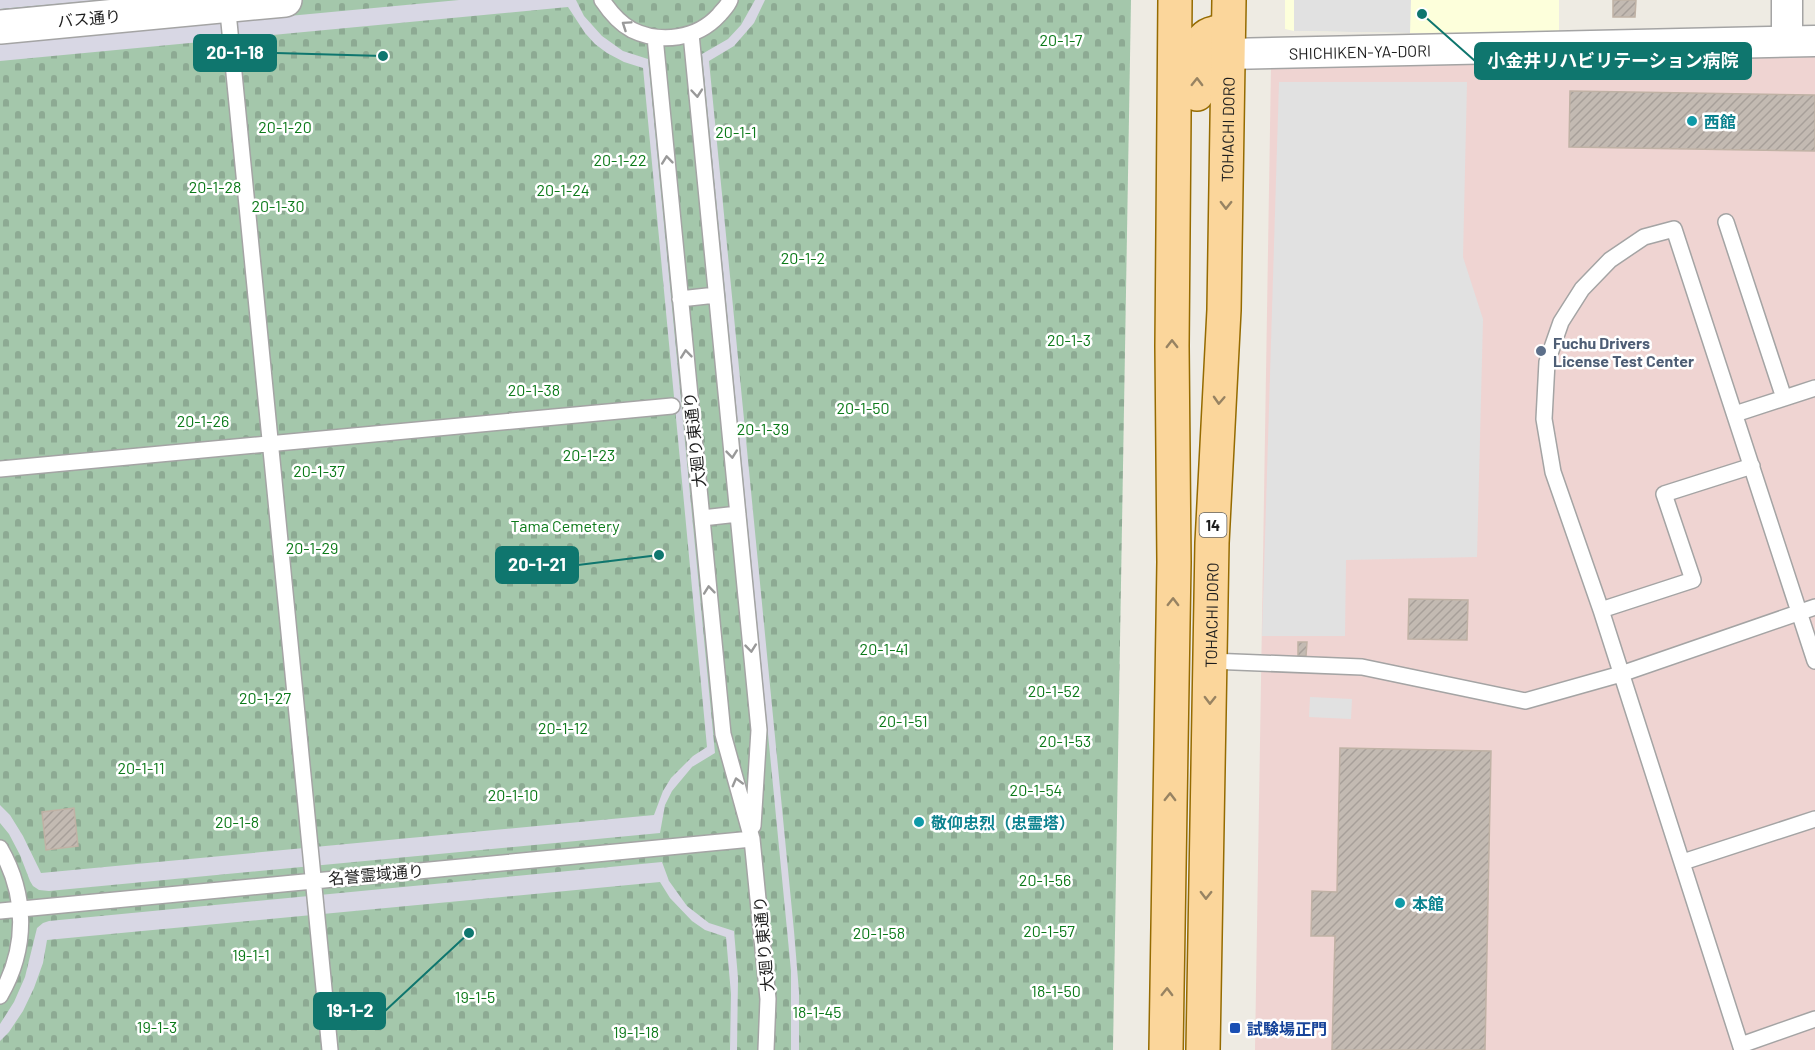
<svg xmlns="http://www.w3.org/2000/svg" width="1815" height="1050" font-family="Barlow,'Noto Sans JP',sans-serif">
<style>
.commercial{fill:#efd4d2}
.education{fill:#fdffdb}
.cemetery{fill:url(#cemetery-stones)}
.parking{fill:#e1e1e1}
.plaza{fill:#d8d7e4}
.building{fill:url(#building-hatch);stroke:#c0b2a5;stroke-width:1.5}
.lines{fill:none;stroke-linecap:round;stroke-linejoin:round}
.service-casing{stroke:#a4a4a4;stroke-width:18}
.minor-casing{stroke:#a4a4a4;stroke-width:33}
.tertiary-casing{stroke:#a4a4a4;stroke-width:36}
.primary-casing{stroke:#956b01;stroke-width:36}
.service{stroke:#fff;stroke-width:15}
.minor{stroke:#fff;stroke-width:30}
.tertiary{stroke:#fff;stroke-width:33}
.primary{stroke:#fbd69b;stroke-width:33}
.oneway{stroke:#999}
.oneway2{stroke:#978362}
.culture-dot{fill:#0f9aa8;stroke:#fff;stroke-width:2}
.service-dot{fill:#5c6f8a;stroke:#fff;stroke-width:2}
.transit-dot{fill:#1a4fb4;stroke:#fff;stroke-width:2}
.labels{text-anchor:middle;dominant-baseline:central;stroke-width:5;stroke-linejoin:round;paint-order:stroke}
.shield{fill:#fff;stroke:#616161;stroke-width:1.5}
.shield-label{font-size:15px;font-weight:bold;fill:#1d1d1d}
.street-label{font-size:16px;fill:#1d1d1d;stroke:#fff}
.park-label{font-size:16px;fill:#0c7a1a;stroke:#fff}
.culture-label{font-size:16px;font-weight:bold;fill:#0d838f;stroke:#fff;text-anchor:start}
.service-label{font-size:16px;font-weight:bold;fill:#4e5e75;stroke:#fff;text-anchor:start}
.transit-label{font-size:16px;font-weight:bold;fill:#164399;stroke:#fff;text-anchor:start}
.leader{fill:none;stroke:#0f766e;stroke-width:2}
.callout-dot{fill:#0f766e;stroke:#fff;stroke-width:2}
.callout{fill:#0f766e;stroke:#0f766e;stroke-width:2}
.callout-label{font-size:18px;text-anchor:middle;font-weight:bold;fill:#fff}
</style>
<defs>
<pattern id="cemetery-stones" width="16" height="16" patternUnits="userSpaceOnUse" patternTransform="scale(1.5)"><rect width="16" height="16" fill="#a4c7ab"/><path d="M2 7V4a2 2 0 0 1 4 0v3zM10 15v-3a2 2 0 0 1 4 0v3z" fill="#8daa93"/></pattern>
<pattern id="building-hatch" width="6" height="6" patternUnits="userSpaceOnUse" patternTransform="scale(1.5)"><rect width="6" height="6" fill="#c3bab2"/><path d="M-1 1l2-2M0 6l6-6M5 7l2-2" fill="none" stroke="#a79f99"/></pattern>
</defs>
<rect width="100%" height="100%" fill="#eeebe3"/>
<path class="commercial" d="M 1815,55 L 1815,1050 L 1255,1050 L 1271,66 Z"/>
<path class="education" d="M 1285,0 L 1559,0 L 1559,32 L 1410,33 L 1294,31 L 1285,29 Z"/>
<path class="cemetery" d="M 0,0 L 1131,0 L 1113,1050 L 0,1050 Z"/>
<path class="parking" d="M 1294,0 L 1411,0 L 1410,33 L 1294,31 Z
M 1279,82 L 1467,82 L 1463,257 L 1483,319 L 1477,557 L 1346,560 L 1345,636 L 1262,636 Z
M 1310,697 L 1352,699 L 1351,719 L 1309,717 Z"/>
<path class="plaza" d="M 0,0 L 99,0 L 0,9 Z
M 459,0 L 576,0 L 584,16 L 602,36 L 623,51 L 648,59 L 715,753 L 692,767 L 672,791 L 665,805 L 660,833 L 49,891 L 39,890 L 33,886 L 30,881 L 20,855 L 9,834 L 0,823 L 0,805 L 10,815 L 23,836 L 41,873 L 654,815 L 663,791 L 671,778 L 693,756 L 707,747 L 643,68 L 624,62 L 607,53 L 595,44 L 585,33 L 568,7 L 0,61 L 0,43 Z
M 755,0 L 765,0 L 754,23 L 734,46 L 709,61 L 794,931 L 799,992 L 799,1050 L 791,1050 L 791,971 L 702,54 L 728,39 L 741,25 Z
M 662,862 L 669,881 L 687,906 L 709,923 L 734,931 L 738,978 L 737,1050 L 730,1050 L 731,994 L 726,937 L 705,930 L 692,921 L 670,898 L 660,882 L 47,940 L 43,963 L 34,988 L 23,1011 L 9,1032 L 0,1041 L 0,1024 L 14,1002 L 25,977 L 37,928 L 43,923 L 49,921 Z"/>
<path class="building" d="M 1613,0 L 1636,0 L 1635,17 L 1613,17 Z
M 1570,91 L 1815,95 L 1815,151 L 1569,147 Z
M 1409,599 L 1468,600 L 1467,640 L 1408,639 Z
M 1298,642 L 1307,642 L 1306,656 L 1298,656 Z
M 1340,748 L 1491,751 L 1485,1050 L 1332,1050 L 1335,936 L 1311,936 L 1312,891 L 1337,892 Z
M 74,808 L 78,846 L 46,850 L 42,812 Z"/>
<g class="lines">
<g class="service-casing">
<path id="service" d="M 602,0 C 610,12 619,23 632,30 C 661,44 697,39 719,15 C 723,10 728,6 730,0
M 227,2 L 330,1050
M 691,34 L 759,730 L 753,826
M 655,37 L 723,734 L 752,839 L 768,999 L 766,1050
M 1726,222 L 1784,398
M 680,299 L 716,295
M 1735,414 L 1815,388
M 0,469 L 672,406
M 702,518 L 738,514
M 1601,610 L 1693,580 L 1664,494 L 1752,466
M 1210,661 L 1362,667 L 1525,701 L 1621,674 L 1815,607
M 0,848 C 27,895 28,948 0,996
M 1683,862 L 1815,819
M 0,911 L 752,839
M 1741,1045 L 1815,1019
M 1742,1050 L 1601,610 L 1553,472 L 1544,419 L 1547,362 L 1561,322 L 1582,289 L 1610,260 L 1644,237 L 1674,229 L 1815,661"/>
</g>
<g class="minor-casing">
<g id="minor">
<path d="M 1787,41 L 1787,0"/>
<path id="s1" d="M 1228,54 L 1815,41"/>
</g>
</g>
<g class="tertiary-casing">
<path id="tertiary" d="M 0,27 L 285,0"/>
</g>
<g class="primary-casing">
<g id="primary">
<path d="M 1197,94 C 1197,76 1191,38 1214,33 C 1218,32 1224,32 1228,32"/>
<path d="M 1166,1050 L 1174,562 L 1172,346 L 1175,0"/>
<path id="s2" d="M 1203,1050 L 1212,543 L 1224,310 L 1229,0"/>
</g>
</g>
<use href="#service" class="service"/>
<use href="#minor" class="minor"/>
<use href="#tertiary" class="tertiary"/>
<use href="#primary" class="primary"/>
</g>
<defs><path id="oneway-chevron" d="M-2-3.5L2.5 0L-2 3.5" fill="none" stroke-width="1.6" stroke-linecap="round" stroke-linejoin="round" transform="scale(1.5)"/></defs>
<g class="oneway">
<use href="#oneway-chevron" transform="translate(626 25) rotate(-146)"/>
<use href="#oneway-chevron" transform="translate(697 93) rotate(85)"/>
<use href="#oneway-chevron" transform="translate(667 160) rotate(-96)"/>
<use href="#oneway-chevron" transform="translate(686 354) rotate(-96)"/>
<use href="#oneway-chevron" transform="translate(732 454) rotate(84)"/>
<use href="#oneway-chevron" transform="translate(709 590) rotate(-96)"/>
<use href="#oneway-chevron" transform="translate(751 648) rotate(84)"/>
<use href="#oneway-chevron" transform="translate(737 782) rotate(-105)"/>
</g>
<g class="oneway2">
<use href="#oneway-chevron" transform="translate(1197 82) rotate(-89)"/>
<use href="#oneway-chevron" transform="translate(1226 205) rotate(91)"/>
<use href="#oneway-chevron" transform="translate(1172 344) rotate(-90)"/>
<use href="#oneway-chevron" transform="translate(1219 400) rotate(93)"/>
<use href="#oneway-chevron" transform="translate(1173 602) rotate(-89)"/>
<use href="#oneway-chevron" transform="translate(1210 700) rotate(91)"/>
<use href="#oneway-chevron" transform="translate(1170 797) rotate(-89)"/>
<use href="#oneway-chevron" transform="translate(1206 895) rotate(91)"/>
<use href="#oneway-chevron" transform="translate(1167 992) rotate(-89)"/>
</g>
<g class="culture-dot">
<circle cx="1692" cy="121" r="6"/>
<circle cx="919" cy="822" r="6"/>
<circle cx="1400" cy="903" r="6"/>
</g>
<circle class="service-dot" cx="1541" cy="351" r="6"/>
<rect class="transit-dot" x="1229" y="1022" width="12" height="12" rx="3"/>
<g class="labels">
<rect class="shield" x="1199.5" y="513" width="27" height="24" rx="4.5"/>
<g class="shield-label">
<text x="1213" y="525">14</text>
</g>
<g class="street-label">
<text transform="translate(89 18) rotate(-5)">バス通り</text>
<text stroke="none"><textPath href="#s1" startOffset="132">SHICHIKEN-YA-DORI</textPath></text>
<text stroke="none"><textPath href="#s2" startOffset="921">TOHACHI DORO</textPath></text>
<text transform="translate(694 440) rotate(-96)">大廻り東通り</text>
<text stroke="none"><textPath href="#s2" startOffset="435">TOHACHI DORO</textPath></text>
<text transform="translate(376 874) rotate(-5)">名誉霊域通り</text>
<text transform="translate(763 944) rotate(-95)">大廻り東通り</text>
</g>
<g class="park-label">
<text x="1061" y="39">20-1-7</text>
<text x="285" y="126">20-1-20</text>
<text x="736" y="131">20-1-1</text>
<text x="620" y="159">20-1-22</text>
<text x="215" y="186">20-1-28</text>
<text x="563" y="189">20-1-24</text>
<text x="278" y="205">20-1-30</text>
<text x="803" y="257">20-1-2</text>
<text x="1069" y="339">20-1-3</text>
<text x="534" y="389">20-1-38</text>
<text x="863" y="407">20-1-50</text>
<text x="203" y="420">20-1-26</text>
<text x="763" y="428">20-1-39</text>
<text x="589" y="454">20-1-23</text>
<text x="319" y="470">20-1-37</text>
<text x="565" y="525">Tama Cemetery</text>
<text x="312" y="547">20-1-29</text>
<text x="884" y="648">20-1-41</text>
<text x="1054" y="690">20-1-52</text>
<text x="265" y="697">20-1-27</text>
<text x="903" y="720">20-1-51</text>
<text x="563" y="727">20-1-12</text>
<text x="1065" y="740">20-1-53</text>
<text x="141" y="767">20-1-11</text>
<text x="1036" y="789">20-1-54</text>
<text x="513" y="794">20-1-10</text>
<text x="237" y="821">20-1-8</text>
<text x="1045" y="879">20-1-56</text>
<text x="1049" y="930">20-1-57</text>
<text x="879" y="932">20-1-58</text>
<text x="251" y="954">19-1-1</text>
<text x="1056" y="990">18-1-50</text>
<text x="475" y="996">19-1-5</text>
<text x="817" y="1011">18-1-45</text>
<text x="157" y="1026">19-1-3</text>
<text x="636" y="1031">19-1-18</text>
</g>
<g class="culture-label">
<text x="1704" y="121">西館</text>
<text x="931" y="822">敬仰忠烈（忠霊塔）</text>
<text x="1412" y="903">本館</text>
</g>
<g class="service-label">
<text x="1553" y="342">Fuchu Drivers<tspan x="1553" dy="18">License Test Center</tspan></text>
</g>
<g class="transit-label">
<text x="1247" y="1028">試験場正門</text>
</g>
</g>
<path class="leader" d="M383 56L276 53M1422 14L1475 61M659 555L578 565M469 933L385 1011"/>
<g class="callout-dot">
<circle cx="383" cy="56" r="6"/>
<circle cx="1422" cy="14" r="6"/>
<circle cx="659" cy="555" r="6"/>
<circle cx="469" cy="933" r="6"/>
</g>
<g class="callout">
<rect x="194" y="35" width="82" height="36" rx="6"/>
<rect x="1475" y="43" width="276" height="36" rx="6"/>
<rect x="496" y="547" width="82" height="36" rx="6"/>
<rect x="314" y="993" width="71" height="36" rx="6"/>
</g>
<g class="callout-label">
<text x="235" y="59">20-1-18</text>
<text x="1613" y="67">小金井リハビリテーション病院</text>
<text x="537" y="571">20-1-21</text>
<text x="350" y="1017">19-1-2</text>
</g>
</svg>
